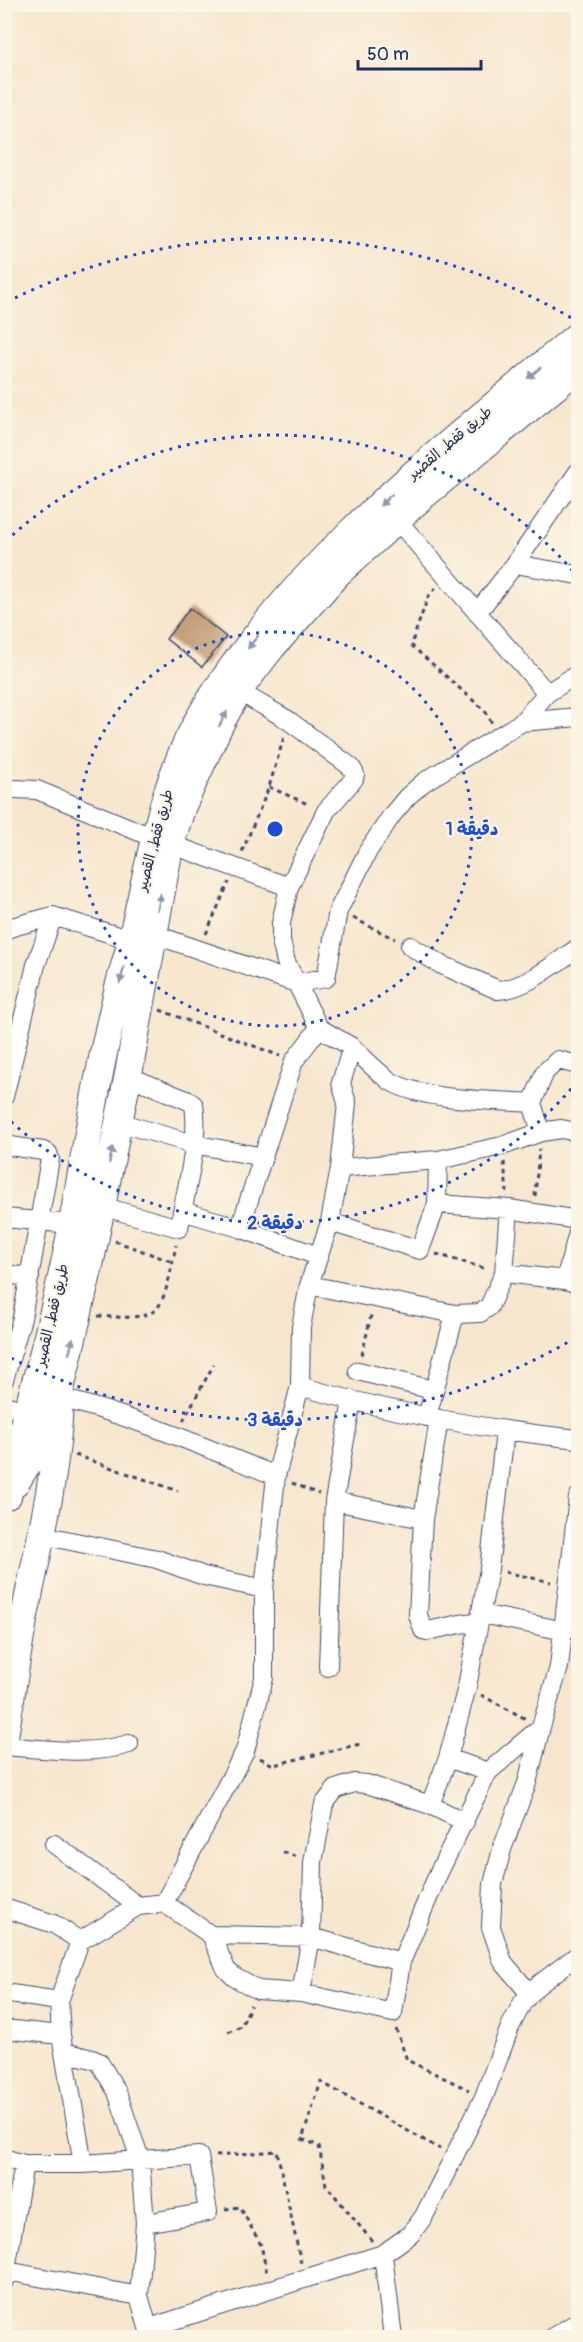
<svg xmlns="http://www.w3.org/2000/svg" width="583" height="2342" font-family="Pangolin,'Playpen Sans Arabic',sans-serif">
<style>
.building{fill:#c4a07a}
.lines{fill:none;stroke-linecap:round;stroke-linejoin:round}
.street-casing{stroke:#3c4a6f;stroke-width:20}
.primary-casing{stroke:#3c4a6f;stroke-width:29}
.path{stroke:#3c4a6f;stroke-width:3;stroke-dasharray:4.5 4.5;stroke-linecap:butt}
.street{stroke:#fff;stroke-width:18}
.primary{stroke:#fff;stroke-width:27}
.oneway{fill:#8d97ae}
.ring{fill:none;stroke:#1d4ed8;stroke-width:3;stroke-dasharray:3 6}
.labels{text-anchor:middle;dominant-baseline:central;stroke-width:4.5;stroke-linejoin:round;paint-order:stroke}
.street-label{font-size:15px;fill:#1b2f5e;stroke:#fcf5e5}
.centre{fill:#1d4ed8;stroke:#fcf5e5;stroke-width:3}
.ring-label{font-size:18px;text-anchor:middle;font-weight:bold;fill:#1d4ed8;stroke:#fcf5e5;stroke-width:4.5;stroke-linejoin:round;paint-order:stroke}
</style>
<rect width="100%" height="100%" fill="#fcf5e5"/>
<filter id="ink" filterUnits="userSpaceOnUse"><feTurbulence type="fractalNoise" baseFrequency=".0167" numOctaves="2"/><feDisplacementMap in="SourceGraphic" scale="12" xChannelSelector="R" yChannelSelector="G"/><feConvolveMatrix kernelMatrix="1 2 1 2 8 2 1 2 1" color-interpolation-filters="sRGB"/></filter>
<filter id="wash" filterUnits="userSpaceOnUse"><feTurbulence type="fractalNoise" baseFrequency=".008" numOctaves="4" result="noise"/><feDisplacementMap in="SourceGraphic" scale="24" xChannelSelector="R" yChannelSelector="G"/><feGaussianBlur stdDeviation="1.35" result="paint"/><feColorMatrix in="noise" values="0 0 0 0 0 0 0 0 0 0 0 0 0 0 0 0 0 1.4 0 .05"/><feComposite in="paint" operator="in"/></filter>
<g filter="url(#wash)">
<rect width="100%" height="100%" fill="#f7e6cd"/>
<g id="blocks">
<path class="building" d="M 190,608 L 226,637 L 202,667 L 166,639 Z"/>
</g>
</g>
<g filter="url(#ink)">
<use href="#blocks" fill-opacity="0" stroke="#3c4a6f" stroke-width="1.5"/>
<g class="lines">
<g class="street-casing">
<path id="street" d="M 397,520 L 547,693
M 515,564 L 578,575
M 477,613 L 515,564 L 578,472
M 522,722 L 578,717
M 15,789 L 37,790 L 154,838
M 170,844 L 289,887
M 4,931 L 12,927 L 53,916 L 131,940
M 153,934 L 296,983 L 326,978 L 338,911 L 368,851 L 392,815 L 407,797 L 424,782 L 522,722 L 547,693 L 578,674
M 410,946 L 440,964 L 498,990 C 526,989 555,963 578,948
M 352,1047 C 364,1058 377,1072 390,1081 C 423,1101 493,1100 532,1103
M 4,1097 L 36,965 L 53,916
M 118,1122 L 193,1144 L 263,1157
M 541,1132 L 532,1103 L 545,1072 L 558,1060 L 578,1065
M 4,1145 L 43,1151 L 48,1153 L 50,1159 L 22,1318 L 4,1380
M 340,1168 L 438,1160 L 502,1146 L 541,1132 L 561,1129 L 578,1132
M 437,1204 L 509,1209 L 578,1220
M 101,1206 L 179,1228 C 185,1194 200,1139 194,1105 L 189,1101 L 128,1076
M 182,1211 L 240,1228 L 318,1256
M 4,1218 L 72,1224
M 330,1222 L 420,1250 L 437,1204 L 438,1160
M 240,1228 L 294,1061 L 319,1028
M 504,1273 L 565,1280 L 578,1284
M 4,1274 L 30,1277
M 565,1280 L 578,1233
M 309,1285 L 455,1314 L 480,1313 L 489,1307 L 504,1273 L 509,1209
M 358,1371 L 433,1390
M 300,1386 C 391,1413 484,1429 578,1439
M 60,1398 C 134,1416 206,1448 276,1476
M 4,1405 L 28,1411
M 427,1417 L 455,1314
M 439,1419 L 423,1519 L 418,1615 L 423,1630 L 427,1631 L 465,1623 L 478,1625
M 334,1501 L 423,1519
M 42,1535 L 157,1559 L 204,1576 L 264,1589
M 481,1614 L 565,1631
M 328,1667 L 334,1501 L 352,1401
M 4,1746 C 47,1749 88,1756 129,1744
M 448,1758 L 488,1772
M 430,1805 L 448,1758 L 467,1687 L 489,1569 L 505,1432
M 54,1844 L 138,1906
M 164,1903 L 245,1751 L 264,1678 L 264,1589 L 276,1476 L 300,1386 L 301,1327 L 309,1285 L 330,1222 L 340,1168 L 347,1103 L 341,1083 L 352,1047 L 319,1028 L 286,962 L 281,941 L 281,923 L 289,887 L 326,811 L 354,779 L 355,774 L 351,767 L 288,720 L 238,691
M 4,1908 L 54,1924 L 80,1941
M 211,1935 L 226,1969 L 234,1977 L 258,1990 L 301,1993 L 393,2013 L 401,1962 L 439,1872 L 488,1772 L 541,1727
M 4,1993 L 59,2001
M 301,1993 L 311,1937 L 313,1862 L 324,1804 L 336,1789 L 354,1783 L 367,1784 L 430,1805 L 465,1822
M 530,1994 L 503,1962 L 491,1927 L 493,1884 L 502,1849 L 527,1783 L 541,1727 L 559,1667 L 578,1497
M 4,2029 L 61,2035
M 64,2052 L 92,2059 L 99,2062 L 104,2070 L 117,2092 L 140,2159 L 145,2223 L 139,2296 L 151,2338
M 4,2158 L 24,2164
M 83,2164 L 61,2035 L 59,2001 L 80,1941 L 138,1906 L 164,1903 L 211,1935 L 311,1937 L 401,1962
M 383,2254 L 393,2338
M 7,2271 L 139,2296
M 4,2281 L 24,2164 L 83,2164 L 199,2156 L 208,2212 L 145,2223
M 149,2328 L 383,2254 L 411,2234 L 424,2216 L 484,2097 L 510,2027 L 523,2002 L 537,1986 L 578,1955
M 551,2338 L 578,2322"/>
</g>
<g class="primary-casing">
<path id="primary" d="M 16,1482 L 36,1450 L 61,1387 L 90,1263 L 128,1076 L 170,844 L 182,807 L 219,726 L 238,691 L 272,647 L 337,574 L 423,496 L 578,368
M 8,1495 C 15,1449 30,1404 42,1358 C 53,1315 64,1270 72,1226 C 86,1149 98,1070 117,994 C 121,976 127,959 131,942 C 151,860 161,778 207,705 C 299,557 447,446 578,335
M 4,1739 C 10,1706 14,1672 20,1639 C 34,1563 55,1489 59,1412"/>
</g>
<path class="path" d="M 436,588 L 428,597 L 411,645 L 485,711 L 492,723
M 269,787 L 310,805
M 242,852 L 269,787 L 284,737
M 353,918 L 395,939
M 206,934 L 229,882
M 160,1010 L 280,1056
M 504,1162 L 507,1192
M 535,1196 L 539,1149
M 115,1241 L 173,1262
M 436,1254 L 487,1269
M 98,1316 C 114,1317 140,1320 154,1311 C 166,1304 173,1260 176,1245
M 362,1355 L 371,1315
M 183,1421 L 214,1364
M 75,1455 L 178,1491
M 292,1483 L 319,1494
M 505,1572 L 551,1582
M 481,1695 L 526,1719
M 260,1758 L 273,1765 L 360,1744
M 283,1852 L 297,1857
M 396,2029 L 407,2060 L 469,2090
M 228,2032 L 241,2026 L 251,2005
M 216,2156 L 277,2151 L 301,2263
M 225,2209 L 240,2207 L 261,2245 L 267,2274
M 372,2241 L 326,2185 L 319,2146 L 302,2139 L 321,2082 L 440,2149"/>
<use href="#street" class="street"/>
<use href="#primary" class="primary"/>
</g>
<defs><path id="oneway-solid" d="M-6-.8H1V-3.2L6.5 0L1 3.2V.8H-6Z" transform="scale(1.5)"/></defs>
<g class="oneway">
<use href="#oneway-solid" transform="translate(534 373) rotate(140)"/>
<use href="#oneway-solid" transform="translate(386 500) rotate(136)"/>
<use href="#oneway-solid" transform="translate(253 642) rotate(128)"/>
<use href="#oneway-solid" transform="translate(223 719) rotate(-62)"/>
<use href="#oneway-solid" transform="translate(159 902) rotate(-80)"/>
<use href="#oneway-solid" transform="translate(122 975) rotate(105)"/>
<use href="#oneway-solid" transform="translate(111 1155) rotate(-78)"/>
<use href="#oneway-solid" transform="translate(71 1346) rotate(-76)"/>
</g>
</g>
<g class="ring">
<circle cx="275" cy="829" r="197"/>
<path d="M577 1082A394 394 0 0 1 6 1117M6 541A394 394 0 0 1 577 576"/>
<path d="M575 1338A591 591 0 0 1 7 1356M7 302A591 591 0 0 1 575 320"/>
</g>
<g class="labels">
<g class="street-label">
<text transform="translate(450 443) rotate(-40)">طريق قفط, القصير</text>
<text transform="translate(155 840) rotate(-75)">طريق قفط, القصير</text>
<text transform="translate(52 1315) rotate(-77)">طريق قفط, القصير</text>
</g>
</g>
<circle cx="275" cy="829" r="9" class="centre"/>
<g class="ring-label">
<text x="472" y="835">1 دقيقة</text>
<text x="275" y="1229">2 دقيقة</text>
<text x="275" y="1426">3 دقيقة</text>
</g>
<rect width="583" height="2342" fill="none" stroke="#fcf5e5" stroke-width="24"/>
<path d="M358 60v9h123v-9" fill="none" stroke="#1b2f5e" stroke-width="3"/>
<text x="367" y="60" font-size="18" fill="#1b2f5e" stroke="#fcf5e5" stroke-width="4.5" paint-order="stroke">50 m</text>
</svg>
